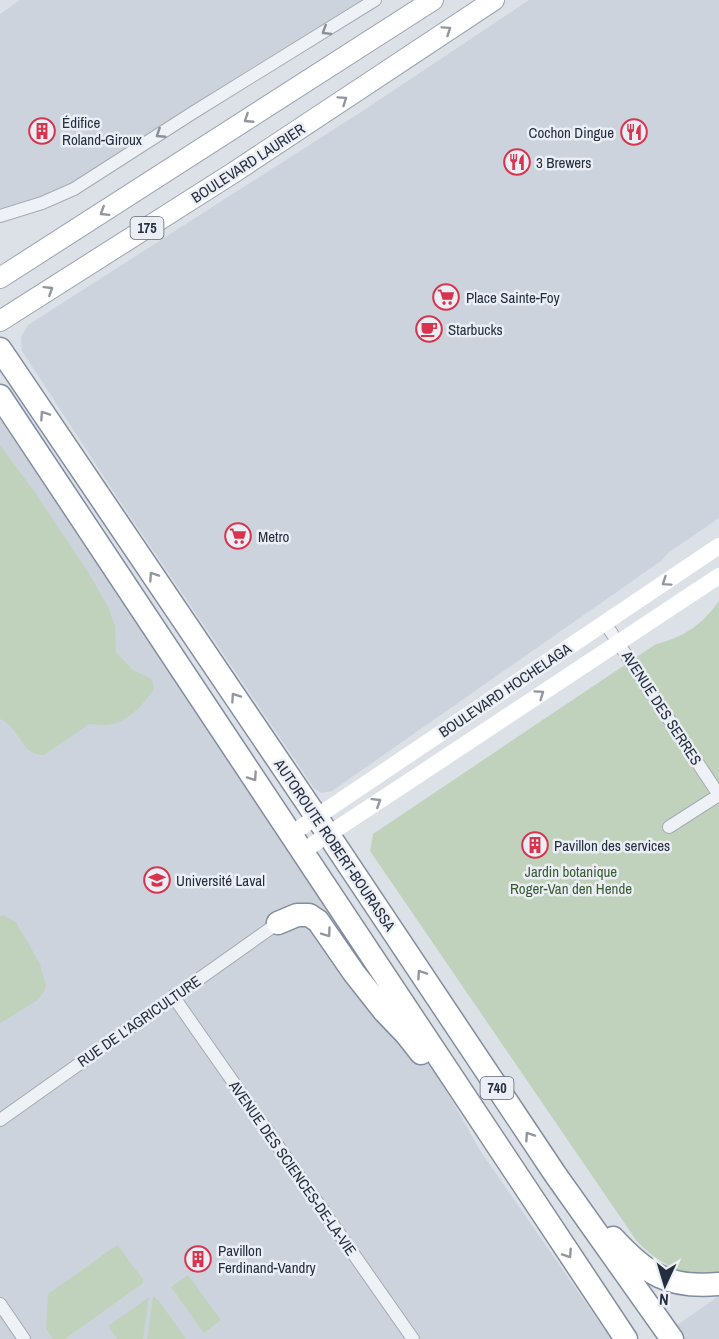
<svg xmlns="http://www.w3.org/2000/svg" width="719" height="1339" font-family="'Archivo Narrow',sans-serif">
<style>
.built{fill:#cdd3dd}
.green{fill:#c1d2bc}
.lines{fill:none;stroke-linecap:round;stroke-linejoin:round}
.street-casing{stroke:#a5abb5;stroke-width:14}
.primary-casing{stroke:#9aa4b4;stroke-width:22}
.highway-casing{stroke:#828d9f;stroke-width:25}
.street{stroke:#eef1f5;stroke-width:12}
.secondary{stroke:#fff;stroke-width:16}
.primary{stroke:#fff;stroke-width:20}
.highway{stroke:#fff;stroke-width:22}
.oneway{stroke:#92969f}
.oneway2{stroke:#89909a}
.labels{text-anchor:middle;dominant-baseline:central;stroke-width:5;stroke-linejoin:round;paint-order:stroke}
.shield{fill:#ebeff5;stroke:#606876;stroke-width:1.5}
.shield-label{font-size:14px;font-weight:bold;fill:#242e3f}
.poi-label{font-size:15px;fill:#242e3f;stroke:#ebeff5;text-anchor:start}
.street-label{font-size:15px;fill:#242e3f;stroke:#ebeff5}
.park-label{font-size:15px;fill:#395b30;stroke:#ebeff5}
</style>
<rect width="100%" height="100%" fill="#dce0e7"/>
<path class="built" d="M 20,0 L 375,0 L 90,179 L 0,216 L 0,14 Z
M 529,0 L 719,0 L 719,518 L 668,553 L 661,561 L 332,791 L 321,793 L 314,788 L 117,497 L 22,351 L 21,337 L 28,325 L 364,110 Z
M 0,415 L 403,1014 L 481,1152 L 611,1339 L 0,1339 Z
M 719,1296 L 719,1339 L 657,1339 Z"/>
<path class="green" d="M 0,445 L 36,494 L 90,575 L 108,607 L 115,626 L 116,652 L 133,670 L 152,679 L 154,689 C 145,703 128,722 109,725 C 103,726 95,724 89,724 L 44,755 C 21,756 19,726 0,719 Z
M 719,601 L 719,1272 C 686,1279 658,1264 636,1240 L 370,851 L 373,834 L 656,644 C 684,637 702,625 719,601 Z
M 2,915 L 16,922 L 40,964 L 46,985 L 44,992 L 38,1000 L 0,1023 L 0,917 Z
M 117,1245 L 143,1279 L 142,1284 L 65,1339 L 53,1339 L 46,1329 L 48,1294 Z
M 188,1275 L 221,1320 L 204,1333 L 171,1287 Z
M 153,1296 L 159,1301 L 186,1339 L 147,1339 Z
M 149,1297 L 143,1339 L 117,1339 L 108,1326 Z"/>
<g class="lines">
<g class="street-casing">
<path id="street" d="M 0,216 L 42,203 L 74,189 L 194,112 L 375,0
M 605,623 L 719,795
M 669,827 L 719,795
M 173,996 L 413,1339
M 0,1120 L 278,923
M 0,1304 L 24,1339"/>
</g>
<g class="primary-casing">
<path id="primary" d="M 0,278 L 433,0
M 0,321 L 233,173 L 494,0"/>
</g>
<g class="highway-casing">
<path id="highway" d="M 0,349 L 328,834 L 555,1174 L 672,1339
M 0,396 L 626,1339
M 278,923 L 297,915 L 309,915 L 318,921 L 354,973 L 384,1011 L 406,1034 L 421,1053
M 613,1238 C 646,1274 669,1289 719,1284"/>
</g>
<use href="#street" class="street"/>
<path class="secondary" d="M 291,834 L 719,546
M 303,851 C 442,760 580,668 719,576"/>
<use href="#primary" class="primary"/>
<use href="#highway" class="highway"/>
</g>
<defs><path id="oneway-chevron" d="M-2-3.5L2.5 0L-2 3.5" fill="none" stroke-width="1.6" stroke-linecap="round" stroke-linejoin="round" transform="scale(1.5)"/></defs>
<g class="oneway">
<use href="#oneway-chevron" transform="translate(447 30) rotate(-34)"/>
<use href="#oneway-chevron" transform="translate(343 100) rotate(-34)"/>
<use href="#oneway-chevron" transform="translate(248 119) rotate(147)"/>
<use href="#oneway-chevron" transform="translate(104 212) rotate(148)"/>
<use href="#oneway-chevron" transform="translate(49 290) rotate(-32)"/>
<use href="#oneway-chevron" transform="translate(44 415) rotate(-124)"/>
<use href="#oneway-chevron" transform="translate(153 576) rotate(-124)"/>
<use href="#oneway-chevron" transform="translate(666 582) rotate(146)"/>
<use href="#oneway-chevron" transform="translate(540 694) rotate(-35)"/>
<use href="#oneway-chevron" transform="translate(235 697) rotate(-124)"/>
<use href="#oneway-chevron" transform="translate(253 777) rotate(56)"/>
<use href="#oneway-chevron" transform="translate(377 802) rotate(-32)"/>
<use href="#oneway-chevron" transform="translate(327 933) rotate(54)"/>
<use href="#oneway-chevron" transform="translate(421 974) rotate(-124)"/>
<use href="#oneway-chevron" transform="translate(529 1136) rotate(-124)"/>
<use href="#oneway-chevron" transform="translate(568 1254) rotate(57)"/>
</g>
<g class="oneway2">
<use href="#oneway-chevron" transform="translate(326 31) rotate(148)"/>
<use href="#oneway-chevron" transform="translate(160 134) rotate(147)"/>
</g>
<defs>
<g id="building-ring" transform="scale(1.35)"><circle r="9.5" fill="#ebeff5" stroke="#d9344d" stroke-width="1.5"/><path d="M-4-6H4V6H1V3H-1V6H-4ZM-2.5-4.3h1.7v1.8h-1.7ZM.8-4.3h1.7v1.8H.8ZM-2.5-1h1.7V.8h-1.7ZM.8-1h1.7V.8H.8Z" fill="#d9344d"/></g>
<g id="restaurant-ring" transform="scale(1.35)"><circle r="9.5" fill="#ebeff5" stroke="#d9344d" stroke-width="1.5"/><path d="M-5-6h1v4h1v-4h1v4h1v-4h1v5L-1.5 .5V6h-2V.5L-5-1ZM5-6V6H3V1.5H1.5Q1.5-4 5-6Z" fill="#d9344d"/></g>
<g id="supermarket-ring" transform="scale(1.35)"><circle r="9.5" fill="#ebeff5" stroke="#d9344d" stroke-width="1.5"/><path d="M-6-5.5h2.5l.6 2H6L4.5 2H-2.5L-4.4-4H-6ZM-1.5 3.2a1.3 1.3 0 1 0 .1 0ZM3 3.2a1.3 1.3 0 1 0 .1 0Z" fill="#d9344d"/></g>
<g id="cafe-ring" transform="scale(1.35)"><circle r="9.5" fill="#ebeff5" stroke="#d9344d" stroke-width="1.5"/><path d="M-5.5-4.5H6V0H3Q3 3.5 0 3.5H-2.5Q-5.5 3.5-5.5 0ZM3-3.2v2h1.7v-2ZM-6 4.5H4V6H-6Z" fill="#d9344d"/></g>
<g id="university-ring" transform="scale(1.35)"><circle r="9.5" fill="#ebeff5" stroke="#d9344d" stroke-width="1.5"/><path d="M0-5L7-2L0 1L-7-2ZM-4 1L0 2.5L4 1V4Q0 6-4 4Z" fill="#d9344d"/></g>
</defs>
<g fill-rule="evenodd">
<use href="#building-ring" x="42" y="131"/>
<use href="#restaurant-ring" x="634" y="132"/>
<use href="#restaurant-ring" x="517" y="162"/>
<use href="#supermarket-ring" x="446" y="297"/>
<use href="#cafe-ring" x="429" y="329"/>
<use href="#supermarket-ring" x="238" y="536"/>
<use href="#building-ring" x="535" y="845"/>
<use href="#university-ring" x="157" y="880"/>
<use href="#building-ring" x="198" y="1259"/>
</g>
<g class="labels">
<g class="shield">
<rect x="130.5" y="217" width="33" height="22" rx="4.5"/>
<rect x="480.5" y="1077" width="33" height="22" rx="4.5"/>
</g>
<g class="shield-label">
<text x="147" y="228">175</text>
<text x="497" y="1088">740</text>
</g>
<g class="poi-label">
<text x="62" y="122">Édifice<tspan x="62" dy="17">Roland-Giroux</tspan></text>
<text x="614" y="132" text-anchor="end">Cochon Dingue</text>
<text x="536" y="162">3 Brewers</text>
<text x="466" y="297">Place Sainte-Foy</text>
<text x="448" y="329">Starbucks</text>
<text x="258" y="536">Metro</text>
<text x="554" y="845">Pavillon des services</text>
<text x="176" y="880">Université Laval</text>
<text x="218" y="1250">Pavillon<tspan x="218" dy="17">Ferdinand-Vandry</tspan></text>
</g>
<g class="street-label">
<text transform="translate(248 163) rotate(-33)">BOULEVARD LAURIER</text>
<text transform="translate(505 690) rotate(-34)">BOULEVARD HOCHELAGA</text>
<text transform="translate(662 708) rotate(57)">AVENUE DES SERRES</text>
<text transform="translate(335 845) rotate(56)">AUTOROUTE ROBERT-BOURASSA</text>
<text transform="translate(139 1021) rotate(-35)">RUE DE L'AGRICULTURE</text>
<text transform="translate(293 1168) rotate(55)">AVENUE DES SCIENCES-DE-LA-VIE</text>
</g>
<g class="park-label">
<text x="571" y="871">Jardin botanique<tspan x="571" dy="17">Roger-Van den Hende</tspan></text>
</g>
</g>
<g transform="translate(665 1285) rotate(184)" stroke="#ebeff5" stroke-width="4.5" paint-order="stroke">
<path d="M0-4.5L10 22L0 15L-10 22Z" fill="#242e3f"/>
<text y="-9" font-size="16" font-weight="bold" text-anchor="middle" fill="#242e3f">N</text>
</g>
</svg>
